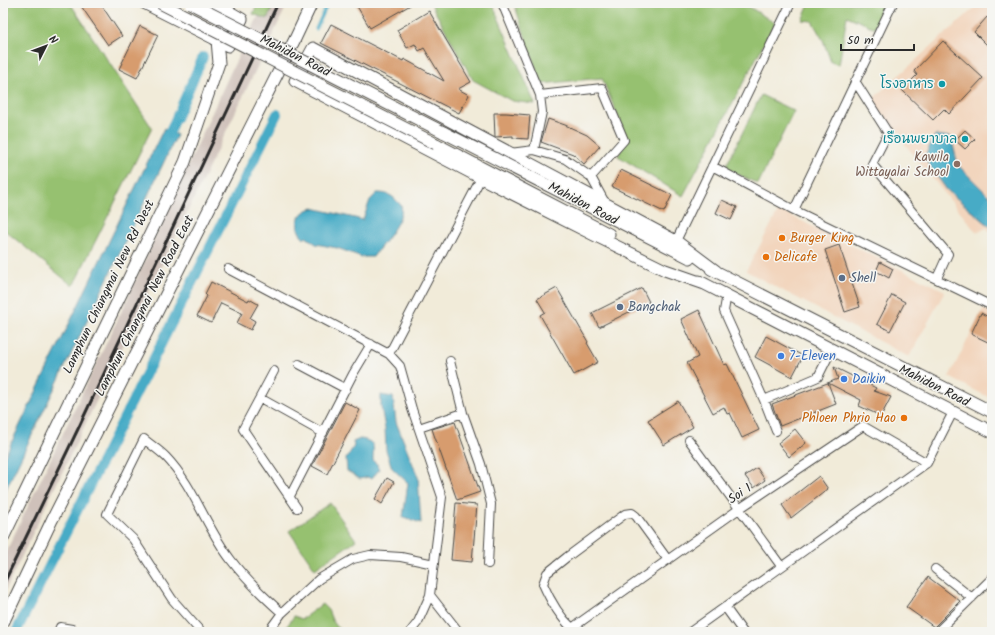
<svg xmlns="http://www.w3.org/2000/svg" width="995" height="635" font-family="Kalam,'Playpen Sans Thai',sans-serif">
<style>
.built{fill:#f2d5bd}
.industrial{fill:#cfc1ba}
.green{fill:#96c16f;stroke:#60764d}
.water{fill:#47abc6;stroke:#396b78}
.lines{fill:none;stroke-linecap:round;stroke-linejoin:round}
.stream{stroke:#47abc6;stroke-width:3}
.canal{stroke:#47abc6;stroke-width:10}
.building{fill:#d79c6e}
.street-casing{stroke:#494845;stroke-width:10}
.secondary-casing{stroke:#494845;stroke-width:13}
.street{stroke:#fff;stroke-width:8}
.secondary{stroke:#fff;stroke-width:11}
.rail{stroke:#2b2b2b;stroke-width:3}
.secondary-bridge-casing{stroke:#494845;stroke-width:13;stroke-linecap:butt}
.secondary-bridge{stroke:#fff;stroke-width:11}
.culture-dot{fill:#0f9aa8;stroke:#f6f6f2;stroke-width:1.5}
.education-dot{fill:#8d6e63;stroke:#f6f6f2;stroke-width:1.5}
.food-dot{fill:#e8710a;stroke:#f6f6f2;stroke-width:1.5}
.service-dot{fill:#5c6f8a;stroke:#f6f6f2;stroke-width:1.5}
.shop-dot{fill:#3f7fe0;stroke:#f6f6f2;stroke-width:1.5}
.labels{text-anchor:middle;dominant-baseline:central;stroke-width:3;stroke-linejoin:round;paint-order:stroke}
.street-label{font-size:13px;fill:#2b2b2b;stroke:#f6f6f2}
.culture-label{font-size:13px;fill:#0d838f;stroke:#f6f6f2;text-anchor:end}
.education-label{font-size:13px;fill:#785e54;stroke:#f6f6f2;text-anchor:end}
.food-label{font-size:13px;fill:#c56008;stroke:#f6f6f2;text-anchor:start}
.service-label{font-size:13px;fill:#4e5e75;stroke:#f6f6f2;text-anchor:start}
.shop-label{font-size:13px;fill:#366cbe;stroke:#f6f6f2;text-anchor:start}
</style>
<rect width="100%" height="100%" fill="#f6f6f2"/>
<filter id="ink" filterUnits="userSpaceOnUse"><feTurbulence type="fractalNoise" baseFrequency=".025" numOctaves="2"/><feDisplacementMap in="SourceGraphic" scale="8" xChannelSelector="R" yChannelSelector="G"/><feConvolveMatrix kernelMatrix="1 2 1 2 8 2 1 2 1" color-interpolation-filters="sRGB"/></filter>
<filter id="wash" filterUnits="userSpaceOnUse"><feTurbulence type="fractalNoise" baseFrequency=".012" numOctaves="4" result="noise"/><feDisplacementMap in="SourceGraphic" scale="16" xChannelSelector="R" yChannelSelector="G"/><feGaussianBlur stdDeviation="0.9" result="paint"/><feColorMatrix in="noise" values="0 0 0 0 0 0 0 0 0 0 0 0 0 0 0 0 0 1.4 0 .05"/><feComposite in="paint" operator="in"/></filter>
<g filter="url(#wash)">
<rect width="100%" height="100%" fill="#f1ebd9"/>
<path class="built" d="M 980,3 L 992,3 L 992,235 L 987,228 L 976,232 L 870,101 Z
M 779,210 L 945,291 L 909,357 L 746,271 Z
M 983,309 L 992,313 L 992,399 L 949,377 Z"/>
<path class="industrial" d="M 265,3 L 288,3 L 3,595 L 3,558 L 126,302 L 230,73 Z"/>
<path class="green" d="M 3,3 L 70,3 L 152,128 L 73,286 L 3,229 Z
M 258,3 L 275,3 L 267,19 L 253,14 Z
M 437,3 L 492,3 L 535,104 L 512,101 L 473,80 L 432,6 Z
M 514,3 L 743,3 L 775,23 L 683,196 L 618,156 L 627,139 L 602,78 L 541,84 Z
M 810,3 L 886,3 L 875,28 L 847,16 L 839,65 L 831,62 L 823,40 L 812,21 L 802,20 Z
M 761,95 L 794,111 L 758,184 L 725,168 Z
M 330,503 L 356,540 L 315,569 L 289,531 Z
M 322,604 L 328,610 L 332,620 L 341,632 L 283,632 L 294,616 L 302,619 Z"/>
<path class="water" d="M 164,128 L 177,135 L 3,495 L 3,460 Z
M 935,135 L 951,137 L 958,165 L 992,199 L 992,228 L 947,190 L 924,158 Z
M 377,193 C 385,193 391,194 397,201 C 397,201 400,204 401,205 C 406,218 380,247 373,257 L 362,257 L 337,248 L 316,244 L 306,237 L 304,239 C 293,227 296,212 313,208 L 363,220 L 370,200 Z
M 381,395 L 393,397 L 396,422 L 418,477 L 421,523 L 403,517 L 408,483 L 392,468 L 386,450 L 385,428 L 381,407 Z
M 360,439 C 377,441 373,448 373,460 L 377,464 L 379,470 L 371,479 L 368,477 L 360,479 L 347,471 L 346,459 L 354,446 L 353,442 Z"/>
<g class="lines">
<path class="stream" d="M 316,29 L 328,3"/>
<path class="canal" d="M 165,143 L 203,57
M 16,632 L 277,114"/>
</g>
<g id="blocks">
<path class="building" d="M 79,3 L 100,3 L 122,36 L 108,45 Z
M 355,3 L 414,3 L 370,28 Z
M 429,11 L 471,82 L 458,89 L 469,95 L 459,113 L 321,43 L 331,24 L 403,61 L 404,59 L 444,81 L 424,48 L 419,51 L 415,44 L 407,48 L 397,30 Z
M 987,17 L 992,22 L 992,50 L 974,32 Z
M 140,26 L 158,35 L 137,78 L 119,69 Z
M 943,41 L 983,78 L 949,114 L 944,109 L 933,120 L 902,90 L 917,75 L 914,71 Z
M 494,113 L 506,113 L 530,115 L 528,139 L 513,138 L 513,136 L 495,137 Z
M 548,119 L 565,125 L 587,135 L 600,146 L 584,164 L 573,154 L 541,142 Z
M 965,130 L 975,139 L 965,149 L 955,140 Z
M 621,170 L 672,195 L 664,212 L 612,187 Z
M 722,200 L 737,207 L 731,220 L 716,213 Z
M 839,245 L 860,307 L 845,312 L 825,250 Z
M 880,262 L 893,269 L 889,278 L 876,271 Z
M 211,282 L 248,301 L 249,299 L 258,304 L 250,318 L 255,321 L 251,330 L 237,323 L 242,313 L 221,303 L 211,323 L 197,316 L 207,296 L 205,294 Z
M 557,288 L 588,342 L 587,343 L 598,362 L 574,375 L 540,315 L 545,312 L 537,299 Z
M 642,288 L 649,302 L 599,327 L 592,313 Z
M 892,295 L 905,302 L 890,331 L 877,324 Z
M 699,310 L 724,365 L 727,364 L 759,430 L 742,438 L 730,413 L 727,414 L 724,407 L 713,413 L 687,363 L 698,357 L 681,319 Z
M 981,313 L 992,319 L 992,344 L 971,334 Z
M 766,336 L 803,356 L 792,377 L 755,357 Z
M 834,367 L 876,388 L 874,391 L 891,397 L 881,416 L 859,406 L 861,400 L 828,383 L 836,404 L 780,426 L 772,404 L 838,379 Z
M 678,401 L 693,427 L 664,445 L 648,420 Z
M 345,402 L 360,410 L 327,474 L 312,466 Z
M 455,422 L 480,492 L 457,500 L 432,429 Z
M 795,429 L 806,443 L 789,457 L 778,443 Z
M 757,468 L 765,480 L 754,488 L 745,476 Z
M 819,476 L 828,489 L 791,518 L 782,505 Z
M 387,478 L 394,482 L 382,504 L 375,499 Z
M 456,503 L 477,505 L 472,562 L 451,560 Z
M 928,577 L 960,601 L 934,627 L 906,607 Z"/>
</g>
</g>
<g filter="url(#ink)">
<use href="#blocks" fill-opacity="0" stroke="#494845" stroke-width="1"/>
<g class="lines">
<g class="street-casing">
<path id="street" d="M 502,3 L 540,95 L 542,112 L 534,150
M 855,81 L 888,133 L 872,164 L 948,254 L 937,278
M 540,95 L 602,88 L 624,140 L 591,177
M 510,153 L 534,150 L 565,159 L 591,177 L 604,201
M 712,166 L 794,210 L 992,306
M 794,210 L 893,3
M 676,241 L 791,3
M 228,269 L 389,354 L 400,366 L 412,409 L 442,497 L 430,595 L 418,622 L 410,632
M 727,294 L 724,311 L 764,400 L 818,377 L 832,349
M 389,354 L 481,178
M 450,361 L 463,413 L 481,464 L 491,504 L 488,564
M 299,364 L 346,389
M 274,371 L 243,429 L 297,508
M 260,398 L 323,433
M 764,400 L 776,431
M 419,428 L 463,413
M 689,440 L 781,566
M 290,496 L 353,374 L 371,344
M 668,560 L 636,516 L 632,513 L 625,514 L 567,557 L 547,573 L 543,584 C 550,600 559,616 572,628 L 739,509 L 863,426 L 927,463
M 935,569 L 972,598
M 430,595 L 459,632
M 725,607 L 743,632
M 58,632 L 60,627 L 72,629 L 75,632
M 201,632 L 172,599 L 133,539 L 107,514 L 144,439 C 151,445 159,450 166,457 C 194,486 206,528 231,560 C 246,580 264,597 282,613
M 268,632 L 282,613 L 319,579 L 353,559 L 370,555 L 401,557 L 434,564
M 690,632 L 927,463 L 953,412
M 937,632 L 992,578"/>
</g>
<g class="secondary-casing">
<path id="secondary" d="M 144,3 L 217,40 L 230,12 L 211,3
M 217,40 L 228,46 L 242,19 L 230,12
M 443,132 L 690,258
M 436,144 L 609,234
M 711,269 L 992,412
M 699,281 L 992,432
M 705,284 L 665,270 L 594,235 L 481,178 L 295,81 L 313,48 L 676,241 L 716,271
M 3,538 L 185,162 L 219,63 L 217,40
M 3,623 L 52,520 L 295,39 L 312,3"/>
</g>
<use href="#street" class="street"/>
<use href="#secondary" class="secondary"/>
<path class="rail" d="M 3,585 L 78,429 L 278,3"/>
<g class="secondary-bridge-casing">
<path id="secondary-bridge" d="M 160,3 L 436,144
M 190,3 L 443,132"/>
</g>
<use href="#secondary-bridge" class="secondary-bridge"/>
</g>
</g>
<g class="culture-dot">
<circle cx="942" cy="84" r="4"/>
<circle cx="965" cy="139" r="4"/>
</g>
<circle class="education-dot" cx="957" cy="164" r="4"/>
<g class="food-dot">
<circle cx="782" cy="238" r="4"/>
<circle cx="766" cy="257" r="4"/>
<circle cx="904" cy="418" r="4"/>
</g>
<g class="service-dot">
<circle cx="842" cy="278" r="4"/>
<circle cx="620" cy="307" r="4"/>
</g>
<g class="shop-dot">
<circle cx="781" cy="356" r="4"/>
<circle cx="844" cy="379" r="4"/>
</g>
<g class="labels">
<g class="street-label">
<text transform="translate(295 56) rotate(27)">Mahidon Road</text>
<text transform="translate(583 204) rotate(28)">Mahidon Road</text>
<text transform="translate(109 287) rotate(-64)">Lamphun Chiangmai New Rd West</text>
<text transform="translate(145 306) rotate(-63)">Lamphun Chiangmai New Road East</text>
<text transform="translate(934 386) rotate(27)">Mahidon Road</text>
<text transform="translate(740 494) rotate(-34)">Soi 1</text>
</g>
<g class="culture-label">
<text x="934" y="84">โรงอาหาร</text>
<text x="957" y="139">เรือนพยาบาล</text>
</g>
<g class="education-label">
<text x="949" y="157">Kawila<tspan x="949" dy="15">Wittayalai School</tspan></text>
</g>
<g class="food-label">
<text x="790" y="238">Burger King</text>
<text x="774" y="257">Delicafe</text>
<text x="896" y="418" text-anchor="end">Phloen Phrio Hao</text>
</g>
<g class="service-label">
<text x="850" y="278">Shell</text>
<text x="628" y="307">Bangchak</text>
</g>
<g class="shop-label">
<text x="789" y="356">7-Eleven</text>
<text x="852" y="379">Daikin</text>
</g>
</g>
<rect width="995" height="635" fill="none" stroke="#f6f6f2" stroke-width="16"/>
<g transform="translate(46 46) rotate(48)" stroke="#f6f6f2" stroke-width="3" paint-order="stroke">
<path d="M0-3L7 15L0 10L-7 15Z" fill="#2b2b2b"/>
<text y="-6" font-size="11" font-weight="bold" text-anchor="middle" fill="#2b2b2b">N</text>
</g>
<path d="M841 44v6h73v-6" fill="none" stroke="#2b2b2b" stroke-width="2"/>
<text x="847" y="44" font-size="12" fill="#2b2b2b" stroke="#f6f6f2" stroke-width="3" paint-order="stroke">50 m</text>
</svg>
